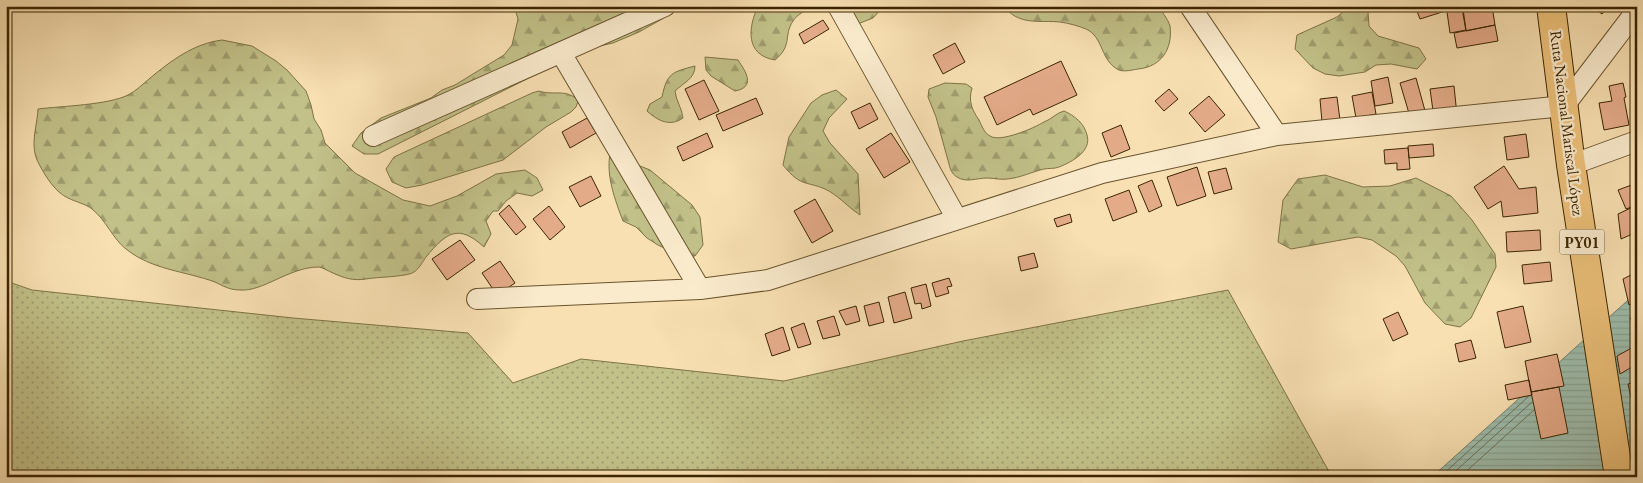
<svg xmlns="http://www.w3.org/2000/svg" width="1643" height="483" font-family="'EB Garamond',serif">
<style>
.grass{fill:url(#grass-dots);stroke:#7e7345}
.forest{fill:url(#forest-firs);stroke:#7e7345}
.water{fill:url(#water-rules);stroke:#768068}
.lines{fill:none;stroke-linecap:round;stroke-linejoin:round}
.shore{stroke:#6c7157;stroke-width:1}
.building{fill:#e4ab89;stroke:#3b2501}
.minor-casing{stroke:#6a542d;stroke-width:22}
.highway-casing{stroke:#3b2501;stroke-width:30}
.minor{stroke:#faebcd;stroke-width:20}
.highway{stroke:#ecc079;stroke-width:28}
.labels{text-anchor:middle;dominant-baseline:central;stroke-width:4.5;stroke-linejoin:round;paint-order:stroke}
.shield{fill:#faebcd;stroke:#74603e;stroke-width:1}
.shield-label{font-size:15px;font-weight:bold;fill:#3b2501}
.street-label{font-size:16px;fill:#3b2501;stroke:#faebcd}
</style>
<defs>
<pattern id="grass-dots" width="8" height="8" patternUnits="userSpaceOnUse" patternTransform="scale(1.25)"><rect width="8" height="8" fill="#c2c189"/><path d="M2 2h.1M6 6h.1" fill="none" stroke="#9f9d6e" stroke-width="1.8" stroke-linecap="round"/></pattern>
<pattern id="forest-firs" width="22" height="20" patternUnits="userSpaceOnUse" patternTransform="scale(1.25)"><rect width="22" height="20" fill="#c2c189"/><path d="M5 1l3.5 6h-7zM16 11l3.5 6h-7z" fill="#9f9d6e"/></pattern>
<pattern id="water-rules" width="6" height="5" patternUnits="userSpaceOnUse" patternTransform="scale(1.25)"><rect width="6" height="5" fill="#9dbdad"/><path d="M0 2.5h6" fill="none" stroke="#88a293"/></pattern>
</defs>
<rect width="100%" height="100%" fill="#f8e0b2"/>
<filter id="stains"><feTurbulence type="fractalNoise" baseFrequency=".004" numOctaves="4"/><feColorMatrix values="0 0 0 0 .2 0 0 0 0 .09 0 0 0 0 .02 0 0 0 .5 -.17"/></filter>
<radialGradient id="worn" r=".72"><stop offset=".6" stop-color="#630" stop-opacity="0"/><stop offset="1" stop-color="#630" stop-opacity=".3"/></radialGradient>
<path class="grass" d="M 6,281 L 32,290 L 293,318 L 468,333 L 513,383 L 581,359 L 784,381 L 963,341 L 1228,290 L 1332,477 L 6,477 Z"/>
<path class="forest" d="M 514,6 L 685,6 L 639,32 L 613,43 L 586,49 L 378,154 L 364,154 L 352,146 L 361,133 L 381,118 L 431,98 L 442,90 L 455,85 L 504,55 L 512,45 L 518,19 Z
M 758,6 L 812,6 C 806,11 797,14 793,21 C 783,36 793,45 775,60 C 745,55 748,28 758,6 Z
M 835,6 L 884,6 L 873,18 L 860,23 L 847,18 Z
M 1004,6 L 1158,6 C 1162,12 1168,19 1170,26 C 1173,49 1161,67 1138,69 C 1132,70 1124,72 1119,70 C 1100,61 1104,37 1086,29 C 1079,26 1068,23 1060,22 C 1040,20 1018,26 1004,6 Z
M 1350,6 L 1372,6 L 1368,12 L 1369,26 L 1378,36 L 1419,48 L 1426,59 L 1417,69 L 1391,64 L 1376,65 L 1365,72 L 1339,76 L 1325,74 L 1313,68 L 1295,49 L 1297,35 L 1337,17 Z
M 222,40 L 252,46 L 276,61 L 287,70 L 306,91 L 311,105 L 314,119 L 321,130 L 325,143 L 355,173 L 403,200 L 430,206 L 457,196 L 496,174 L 525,170 L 537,178 L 543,190 L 532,196 L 517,193 L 506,201 L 498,211 L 493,211 L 486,221 L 491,234 L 484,247 C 458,223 446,233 426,257 C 423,261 419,269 414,272 C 407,277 376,277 366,279 C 353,281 344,278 333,273 C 328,271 324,268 319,267 C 289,267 263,292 240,290 C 230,290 223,286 215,282 C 185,271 152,270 126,249 C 113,239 106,220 92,209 C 86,204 76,202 68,198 C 55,192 46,177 39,164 C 29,146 37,128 38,109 C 62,106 108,105 128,95 C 136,91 143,84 149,79 C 172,60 193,44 222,40 Z
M 705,57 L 738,60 C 746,72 756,87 735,91 L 711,76 L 706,70 Z
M 695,66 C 695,79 683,83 675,91 C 676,101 682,108 683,118 C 670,127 658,121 647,111 L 650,104 L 662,97 C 667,73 672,72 695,66 Z
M 945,83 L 966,84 L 972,88 C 968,101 972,110 979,120 C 982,126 984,133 990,136 C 1000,143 1034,128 1044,122 C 1052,119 1056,113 1064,111 C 1075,116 1084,123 1087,135 C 1092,151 1072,162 1059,167 C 1054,169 1049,168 1044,169 C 1031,172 1020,178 1007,179 C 1000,180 994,178 987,178 C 977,178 966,183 957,177 C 952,174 950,169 949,164 L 936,117 L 928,97 L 929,89 Z
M 836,90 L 847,99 L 829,118 L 823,131 L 830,143 L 858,174 L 860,215 C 849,208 841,198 829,191 C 808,180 802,189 783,165 L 789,137 L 811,103 L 822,95 Z
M 539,91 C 553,96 568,88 578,101 L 576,107 L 571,112 L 546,127 L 503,160 L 422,185 L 406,188 L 392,182 L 386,169 L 394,157 L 532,93 Z
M 610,154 L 650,170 L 692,205 L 700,217 L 703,245 L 695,256 L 681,256 L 658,245 L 647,238 L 636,227 L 623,221 C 615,200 606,176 610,154 Z
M 1325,175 L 1363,187 L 1390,186 L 1416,178 L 1451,196 L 1472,220 L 1495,254 L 1496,267 L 1471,318 L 1460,327 L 1445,324 L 1425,303 L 1405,266 L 1396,256 L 1372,240 L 1358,237 L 1291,249 L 1278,242 L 1283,200 L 1298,179 Z"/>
<path class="water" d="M 1637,292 L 1637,477 L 1432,477 Z"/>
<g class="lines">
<path class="shore" d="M 1440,477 L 1528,397
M 1449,477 L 1532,402
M 1460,477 L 1534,410"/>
</g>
<path class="building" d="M 1415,6 L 1461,6 L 1420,19 Z
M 1471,6 L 1492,6 L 1495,25 L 1466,31 L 1462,8 Z
M 1598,6 L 1608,6 L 1602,14 L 1598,11 Z
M 1463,9 L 1466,30 L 1450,33 L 1447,12 Z
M 823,20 L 829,29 L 804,44 L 799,34 Z
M 1495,25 L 1498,41 L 1457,48 L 1454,33 Z
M 955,43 L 965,62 L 943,74 L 933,55 Z
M 1061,61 L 1077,95 L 1033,115 L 1030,109 L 997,125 L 984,97 Z
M 1388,77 L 1393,103 L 1375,106 L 1371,81 Z
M 1416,78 L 1427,118 L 1411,120 L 1400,83 Z
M 704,80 L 719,111 L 699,120 L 685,89 Z
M 1623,83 L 1626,97 L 1624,98 L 1629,125 L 1604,130 L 1599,103 L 1612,101 L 1609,86 Z
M 1454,86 L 1457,115 L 1434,118 L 1430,89 Z
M 1169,89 L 1178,99 L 1164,111 L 1155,101 Z
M 1372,92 L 1376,114 L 1356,118 L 1352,96 Z
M 1209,96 L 1225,115 L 1205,132 L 1189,113 Z
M 1337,97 L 1340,120 L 1322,122 L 1320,99 Z
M 756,98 L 763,114 L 723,131 L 716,115 Z
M 870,103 L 878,119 L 859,129 L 851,112 Z
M 587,118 L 596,133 L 570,148 L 562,132 Z
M 1121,125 L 1130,149 L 1111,157 L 1102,133 Z
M 707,133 L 713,147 L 683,161 L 677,147 Z
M 891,133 L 910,162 L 884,178 L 866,149 Z
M 1526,134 L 1529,157 L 1507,160 L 1504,137 Z
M 1433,144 L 1434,156 L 1409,158 L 1408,146 Z
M 1408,148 L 1410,169 L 1397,170 L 1397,163 L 1385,164 L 1384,150 Z
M 1504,166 L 1519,189 L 1536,187 L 1538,213 L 1503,217 L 1501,201 L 1488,209 L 1474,187 Z
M 1197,167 L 1206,196 L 1177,206 L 1167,177 Z
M 1226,168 L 1232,189 L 1214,194 L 1208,172 Z
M 591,176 L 601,196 L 580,207 L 569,187 Z
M 1152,180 L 1162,206 L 1149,212 L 1138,186 Z
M 1637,183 L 1637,205 L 1626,209 L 1618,190 Z
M 1129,190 L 1137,212 L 1113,221 L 1105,199 Z
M 815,199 L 833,231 L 812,243 L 794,211 Z
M 509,205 L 526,227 L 516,235 L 499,214 Z
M 1637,205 L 1637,232 L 1621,239 L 1618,214 Z
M 549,206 L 565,227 L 550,240 L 533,219 Z
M 1070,214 L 1072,222 L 1057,227 L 1054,219 Z
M 1540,230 L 1541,250 L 1507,252 L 1506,232 Z
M 460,240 L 475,260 L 447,280 L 432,259 Z
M 1034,253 L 1038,267 L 1021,271 L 1018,257 Z
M 500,261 L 515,283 L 497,295 L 482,273 Z
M 1550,262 L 1552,281 L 1524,284 L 1522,265 Z
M 1637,272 L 1637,302 L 1629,305 L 1623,279 Z
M 949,278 L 952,286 L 947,287 L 949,293 L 936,297 L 932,283 Z
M 926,284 L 931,306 L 922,309 L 921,303 L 915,304 L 911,288 Z
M 905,292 L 912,318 L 894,323 L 888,297 Z
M 879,302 L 884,322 L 869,326 L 864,306 Z
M 856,306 L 860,321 L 846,325 L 839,311 Z
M 1523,306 L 1531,342 L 1505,348 L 1497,312 Z
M 1398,312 L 1408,334 L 1393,341 L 1383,319 Z
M 1637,314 L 1637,331 L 1630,318 Z
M 834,316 L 840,335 L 823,339 L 817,321 Z
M 804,323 L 811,344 L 798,348 L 791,328 Z
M 783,327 L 790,350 L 772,356 L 765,334 Z
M 1471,340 L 1476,358 L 1459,362 L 1455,344 Z
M 1637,345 L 1637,364 L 1620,374 L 1617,356 Z
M 1557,354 L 1564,386 L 1531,392 L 1525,361 Z
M 1529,380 L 1532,395 L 1508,400 L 1505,385 Z
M 1637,382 L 1637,401 L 1632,402 L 1628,384 Z
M 1559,387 L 1568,433 L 1541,439 L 1531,392 Z"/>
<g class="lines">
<g class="minor-casing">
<path id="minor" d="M 838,6 L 957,219
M 1190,6 L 1277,135
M 561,53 L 700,289
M 373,136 L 665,6
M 1571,165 L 1637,141
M 477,299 L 700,289 L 768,280 L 1102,173 L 1277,135 L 1564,106 L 1637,10"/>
</g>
<g class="highway-casing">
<path id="highway" d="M 1551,6 L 1571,165 L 1619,477"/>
</g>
<use href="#minor" class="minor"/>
<use href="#highway" class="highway"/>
</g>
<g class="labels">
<rect class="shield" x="1559.5" y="229.5" width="45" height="25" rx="4"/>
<g class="shield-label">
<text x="1582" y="242">PY01</text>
</g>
<g class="street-label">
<text transform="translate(1567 123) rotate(83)">Ruta Nacional Mariscal López</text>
</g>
</g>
<rect width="1643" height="483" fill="none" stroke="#f8e0b2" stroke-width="25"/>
<rect x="8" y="8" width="1628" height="468" fill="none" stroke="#3b2501" stroke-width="2.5"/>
<rect x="12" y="12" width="1618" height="458" fill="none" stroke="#3b2501"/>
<rect width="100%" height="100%" filter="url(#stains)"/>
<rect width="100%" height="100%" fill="url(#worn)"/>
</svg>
